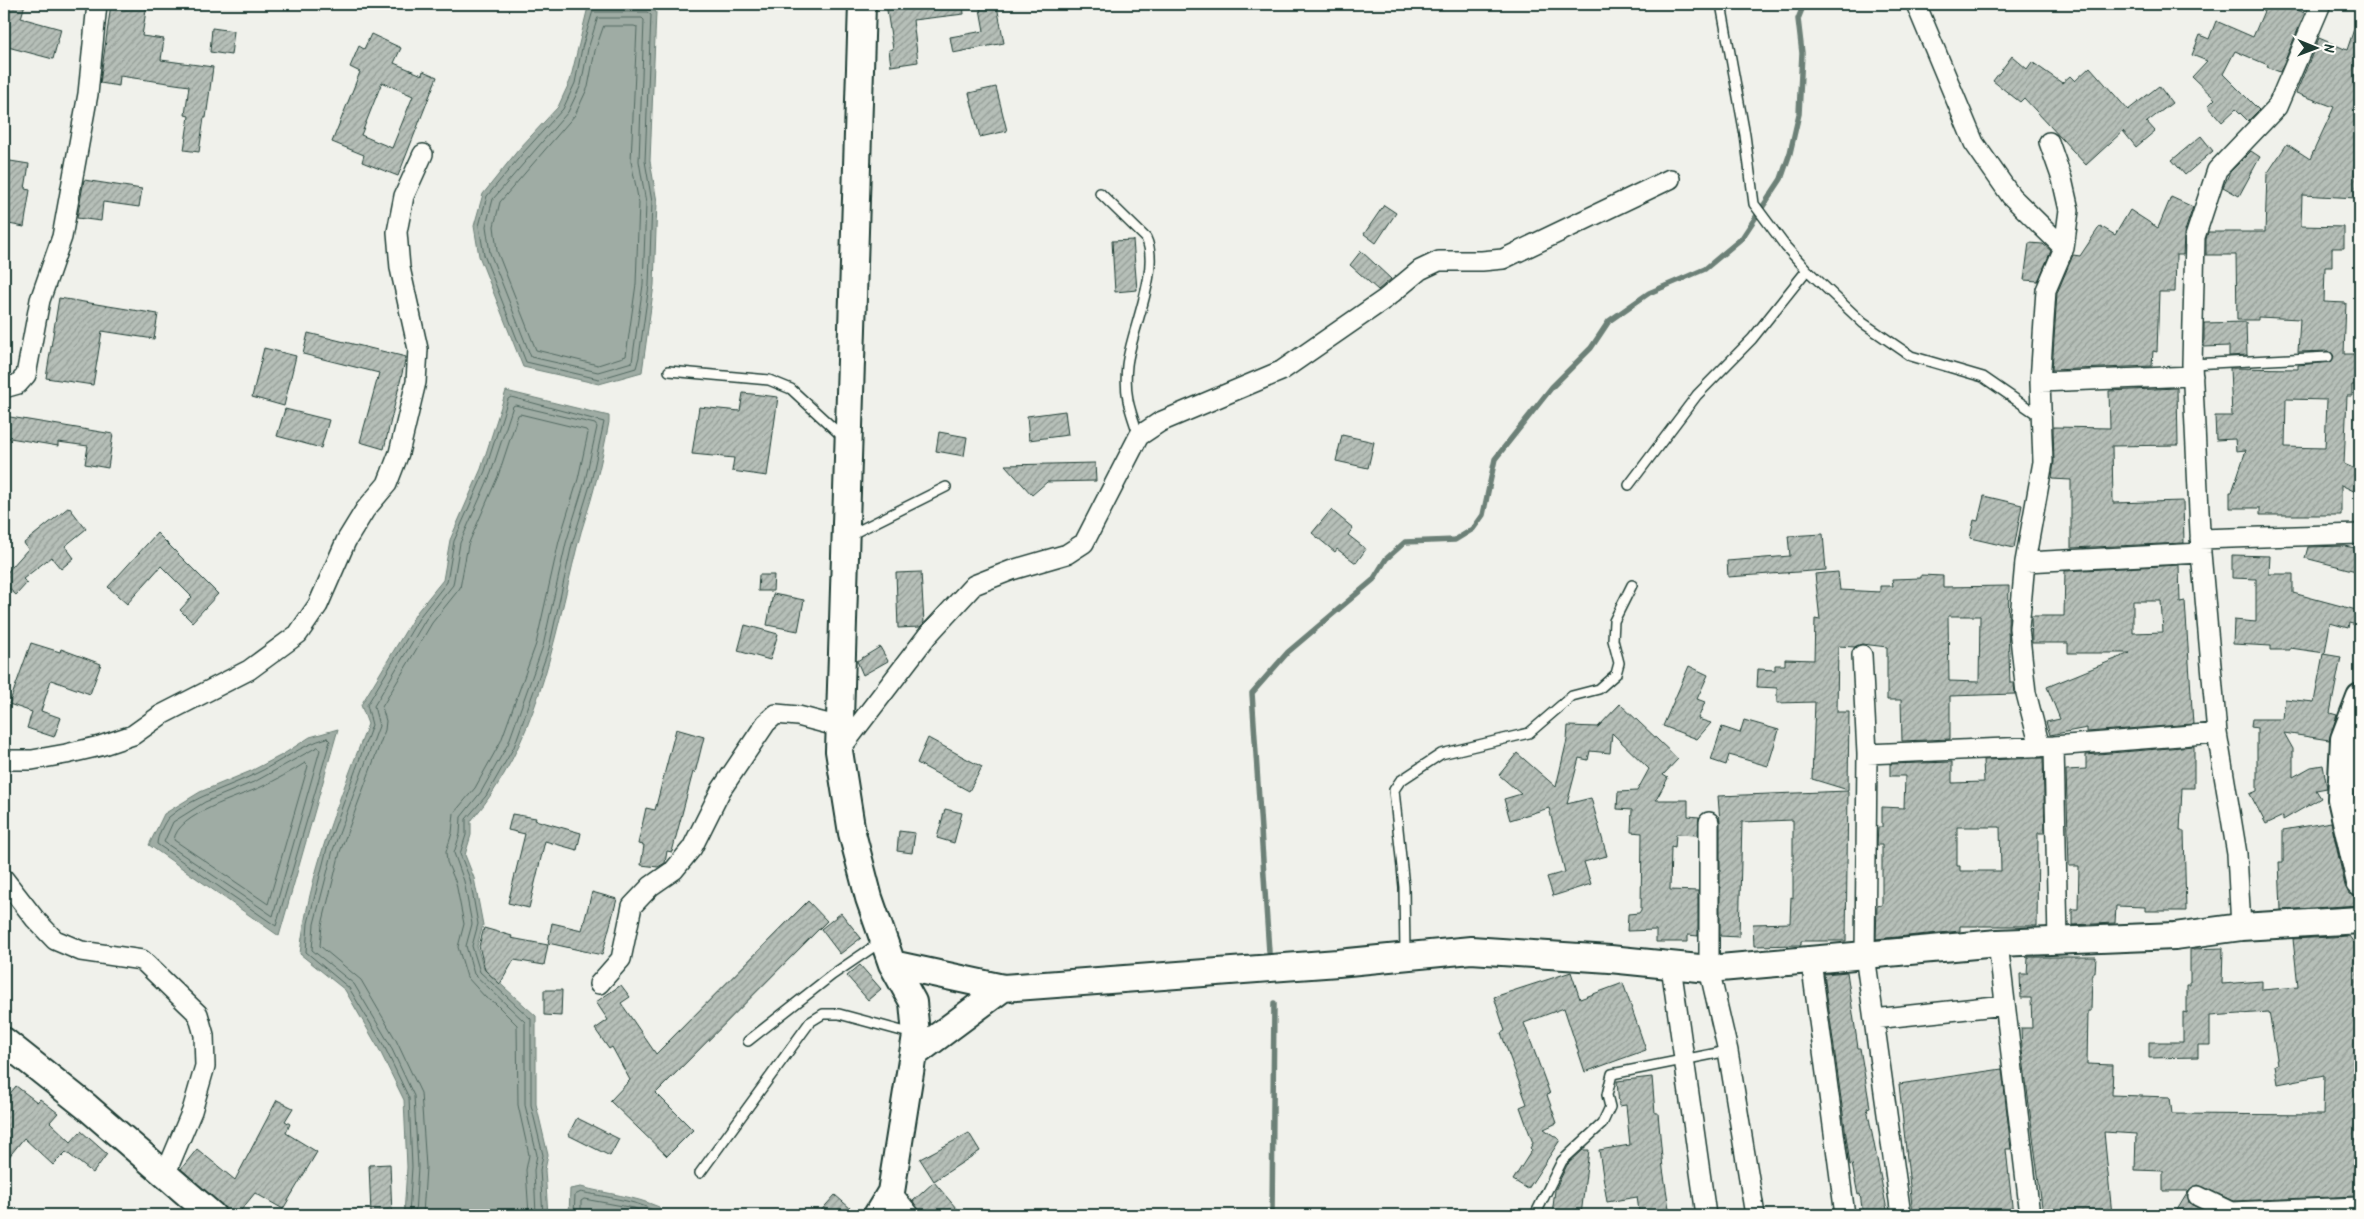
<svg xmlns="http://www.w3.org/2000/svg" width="2364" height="1219" font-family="Kalam,sans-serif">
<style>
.water{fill:#9faca4;stroke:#6c8077}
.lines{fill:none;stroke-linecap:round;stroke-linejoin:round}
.shore{stroke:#526961;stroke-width:1}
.stream{stroke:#6c8077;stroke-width:5.5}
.building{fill:url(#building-hatch);stroke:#1f3d34;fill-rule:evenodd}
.lane-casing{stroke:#1f3d34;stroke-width:12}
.street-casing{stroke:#1f3d34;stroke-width:22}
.secondary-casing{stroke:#1f3d34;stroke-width:30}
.lane{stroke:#fdfcf7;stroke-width:9}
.street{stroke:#fdfcf7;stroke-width:19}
.secondary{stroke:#fdfcf7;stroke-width:26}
</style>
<defs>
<pattern id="building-hatch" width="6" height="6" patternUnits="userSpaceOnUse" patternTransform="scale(1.25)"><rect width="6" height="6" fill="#b6bfb8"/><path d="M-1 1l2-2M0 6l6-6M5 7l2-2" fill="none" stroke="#939c96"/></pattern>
</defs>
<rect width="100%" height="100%" fill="#f0f1eb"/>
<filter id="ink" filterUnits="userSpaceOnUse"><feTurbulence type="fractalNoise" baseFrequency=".02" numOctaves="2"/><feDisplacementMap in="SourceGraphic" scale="10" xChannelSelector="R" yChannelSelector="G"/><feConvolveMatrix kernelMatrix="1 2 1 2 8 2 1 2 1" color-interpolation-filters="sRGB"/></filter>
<g filter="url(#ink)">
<path class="water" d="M 588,7 L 650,7 L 656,12 L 650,161 L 657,202 L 654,285 L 642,372 L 599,384 L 523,367 L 479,256 L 474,226 L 483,194 L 519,149 L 558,107 L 570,81 Z
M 506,391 L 609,416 L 609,422 C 605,443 601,464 595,485 C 590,506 582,526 577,547 C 553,644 537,744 471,821 L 471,835 L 465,855 L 474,878 L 483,925 L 477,946 L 484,969 L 536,1016 L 536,1104 L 548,1155 L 545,1170 L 548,1215 L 404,1215 L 407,1167 L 404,1100 L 379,1049 L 345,990 L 300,954 C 308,874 340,799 368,724 L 361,705 L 417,612 L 443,580 L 450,540 L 481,469 Z
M 338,729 L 279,936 L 149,845 L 164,814 L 200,792 L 251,771 L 282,755 L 310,737 Z
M 581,1187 C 607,1194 634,1196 659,1207 L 663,1215 L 569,1215 L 570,1189 Z"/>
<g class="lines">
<path class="shore" d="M 593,12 L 647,12 L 651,15 L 645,161 L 652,202 L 649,285 L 639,357 L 636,368 L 599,379 L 526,362 L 484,255 L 479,226 L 487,196 L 523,153 L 563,109 L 575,83 L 582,48 Z
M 598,18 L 642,18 L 644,20 L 639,161 L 646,203 L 643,285 L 632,362 L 598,372 L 531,357 L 490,253 L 486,226 L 493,199 L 568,112 L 581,85 L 588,49 Z
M 604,26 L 634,26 L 637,27 L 631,161 L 639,203 L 636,284 L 626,356 L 598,365 L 536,350 L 497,251 L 494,226 L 500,202 L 575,115 L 588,87 L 595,51 Z
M 327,738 L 330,741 L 276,926 L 157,844 C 157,837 164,822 169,817 C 194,796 227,788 255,774 C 279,763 301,745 327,738 Z
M 318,747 L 320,750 L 273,916 L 164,842 L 173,822 L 205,802 L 256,781 Z
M 305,763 L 308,766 L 268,904 L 174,840 C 177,814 239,797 261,787 C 276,780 291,772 305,763 Z
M 409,1215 L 412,1167 L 409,1098 L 384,1046 L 349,988 L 306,952 L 308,923 L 327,848 L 372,725 L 367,705 L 421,615 L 447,582 L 454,541 L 485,471 L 508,399 L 511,397 L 604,422 L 591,482 L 572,544 L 549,648 L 514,747 L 486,796 L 466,819 L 466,835 L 460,854 L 470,879 L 478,924 L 472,946 L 480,972 L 531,1019 L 531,1105 L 543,1155 L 540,1170 L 543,1215
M 415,1215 L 418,1167 L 414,1096 L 389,1043 L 354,984 L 312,950 L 314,924 L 333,850 L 379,726 L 374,706 L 426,619 L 453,585 L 460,543 L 491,473 L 513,406 L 515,405 L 595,424 L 597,427 L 585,481 L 566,543 L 543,646 L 508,744 L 481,792 L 461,817 L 460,834 L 454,853 L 464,881 L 472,924 L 466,946 L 474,974 L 525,1022 L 525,1105 L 537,1155 L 534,1170 L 536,1215
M 423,1215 L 426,1167 L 421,1093 L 396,1040 L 361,980 L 320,946 L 322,925 L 340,852 L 385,730 L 386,721 L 382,707 L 432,623 L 460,588 L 468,545 L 498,476 L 518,415 L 520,414 L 586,430 L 588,433 L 578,479 L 559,541 L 536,644 L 501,741 L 475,788 L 454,813 L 452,833 L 446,852 L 447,862 L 456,883 L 464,924 L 458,947 L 467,977 L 486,998 L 495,1003 L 517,1025 L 518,1105 L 529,1155 L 526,1170 L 529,1215
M 574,1215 L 575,1195 L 581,1192 C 597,1196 651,1202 658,1215
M 581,1215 L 581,1201 L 584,1199 L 634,1208 L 650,1215"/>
<path class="stream" d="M 1269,952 L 1252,693 L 1288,652 L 1373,580 L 1386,559 L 1405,542 L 1455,540 L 1473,529 L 1483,515 L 1495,459 L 1552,387 L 1591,348 L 1609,321 L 1649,293 L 1705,269 L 1742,238 L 1781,179 L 1790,153 L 1799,114 L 1802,53 L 1798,19 L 1804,4
M 1272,1215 L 1274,1003"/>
</g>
<path class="building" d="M 4,4 L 25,4 L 21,18 L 61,29 L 53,59 L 4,46 Z
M 111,4 L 147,4 L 142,36 L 164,39 L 161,60 L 213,67 L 206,118 L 204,118 L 199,152 L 184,150 L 189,116 L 185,115 L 189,86 L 120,76 L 119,86 L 100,83 Z
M 886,4 L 963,4 L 964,14 L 913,20 L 918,62 L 891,66 L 889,50 L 893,49 Z
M 2267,4 L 2283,4 L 2305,13 L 2280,72 L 2267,67 L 2268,65 L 2235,51 L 2223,74 L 2259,110 L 2248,121 L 2236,109 L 2222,122 L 2208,106 L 2215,99 L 2192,77 L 2207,61 L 2192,55 L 2200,35 L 2209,39 L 2216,21 L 2253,37 Z
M 997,6 L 1004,43 L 953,53 L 950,37 L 984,31 L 980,9 Z
M 2358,17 L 2360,18 L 2360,165 L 2356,198 L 2302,195 L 2301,226 L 2344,227 L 2344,248 L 2332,248 L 2332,267 L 2325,267 L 2324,302 L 2346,303 L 2344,354 L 2360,354 L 2360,385 L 2352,385 L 2352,396 L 2347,396 L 2344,464 L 2360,471 L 2360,494 L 2341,485 L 2341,515 L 2260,515 L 2260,508 L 2230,508 L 2230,492 L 2232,492 L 2246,450 L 2236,451 L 2235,439 L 2216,440 L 2215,416 L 2232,416 L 2230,368 L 2298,369 L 2298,365 L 2331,362 L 2334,356 L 2328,351 L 2298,352 L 2300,319 L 2258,317 L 2258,320 L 2237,320 L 2236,255 L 2206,255 L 2206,239 L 2208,232 L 2265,232 L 2267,174 L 2287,144 L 2310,159 L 2334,107 L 2296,93 L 2319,38 L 2347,50 ZM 2286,399 L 2327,400 L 2325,448 L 2285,447 Z
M 212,28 L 234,31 L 231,55 L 210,52 Z
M 371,34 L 401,48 L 394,63 L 422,75 L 423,71 L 437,77 L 398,176 L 362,162 L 364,155 L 332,142 L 360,72 L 350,67 L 359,46 L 364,49 ZM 382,82 L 413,96 L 392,148 L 361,135 Z
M 2012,56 L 2027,69 L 2032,62 L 2062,83 L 2070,76 L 2075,81 L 2090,67 L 2128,110 L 2159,86 L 2172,103 L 2147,122 L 2155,131 L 2136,147 L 2123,131 L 2086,165 L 2024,98 L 2020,102 L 1993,81 Z
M 996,87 L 1007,131 L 980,137 L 969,93 Z
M 2201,136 L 2213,151 L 2185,175 L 2172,160 Z
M 2251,151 L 2260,157 L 2239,196 L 2223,187 L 2230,172 Z
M 4,160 L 29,164 L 25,189 L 30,190 L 24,227 L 4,223 Z
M 84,180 L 142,189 L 139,207 L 103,202 L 101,221 L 77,218 Z
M 2171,197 L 2193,207 L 2184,234 L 2183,255 L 2176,255 L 2175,292 L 2159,292 L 2157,352 L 2153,351 L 2152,366 L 2052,370 L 2057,293 L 2073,255 L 2080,256 L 2100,226 L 2115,235 L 2130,210 L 2158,228 Z
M 1384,205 L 1396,213 L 1376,243 L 1364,234 Z
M 1133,240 L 1137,290 L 1115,292 L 1112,241 Z
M 2029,243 L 2043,244 L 2051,251 L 2038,281 L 2024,280 Z
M 1361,251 L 1391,279 L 1378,290 L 1350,265 Z
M 59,298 L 158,314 L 154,339 L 102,331 L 93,385 L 46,378 Z
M 2246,322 L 2247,355 L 2229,356 L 2229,346 L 2204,347 L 2204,323 Z
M 308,333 L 406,357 L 384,449 L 360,442 L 379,373 L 303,354 Z
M 264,348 L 296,356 L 284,406 L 252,397 Z
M 2177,388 L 2178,445 L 2112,446 L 2113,503 L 2183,501 L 2184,543 L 2071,548 L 2071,480 L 2052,479 L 2054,462 L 2053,427 L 2110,428 L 2109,391 Z
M 743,393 L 778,397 L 767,476 L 732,471 L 734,458 L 692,454 L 699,407 L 740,411 Z
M 285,409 L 329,420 L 321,448 L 277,436 Z
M 1065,411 L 1068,435 L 1029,440 L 1027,416 Z
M 4,416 L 113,434 L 108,468 L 85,464 L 88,446 L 58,442 L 58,446 L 4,437 Z
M 939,432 L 967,437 L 964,456 L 936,451 Z
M 1342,435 L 1374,442 L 1368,468 L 1336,461 Z
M 1095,463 L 1096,481 L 1047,482 L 1032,495 L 1005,465 Z
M 1984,496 L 2022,505 L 2014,548 L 1970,538 L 1974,520 L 1978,521 Z
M 69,507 L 86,529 L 65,546 L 74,558 L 61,569 L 51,557 L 23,579 L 27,583 L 16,595 L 4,584 L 4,576 L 28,549 L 24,543 Z
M 1331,510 L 1353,528 L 1348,535 L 1366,549 L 1356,563 L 1337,549 L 1335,552 L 1312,533 Z
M 157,533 L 218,594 L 192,622 L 180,610 L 192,597 L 161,566 L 127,604 L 108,587 Z
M 1823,534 L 1826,570 L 1728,577 L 1727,561 L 1790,556 L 1788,536 Z
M 2345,546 L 2360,549 L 2360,572 L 2305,558 L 2308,547 Z
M 2232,555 L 2270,556 L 2269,574 L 2293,574 L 2293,593 L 2360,611 L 2360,626 L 2349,623 L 2348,628 L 2330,623 L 2325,653 L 2290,648 L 2290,650 L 2271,650 L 2271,646 L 2233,644 L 2234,620 L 2256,622 L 2256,579 L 2232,578 Z
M 2179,565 L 2180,602 L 2185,601 L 2193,724 L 2087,732 L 2087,728 L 2050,735 L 2046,722 L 2060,719 L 2047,687 L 2130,653 L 2068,653 L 2068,643 L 2032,643 L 2031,616 L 2064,616 L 2065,571 ZM 2133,601 L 2161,601 L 2163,632 L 2133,633 Z
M 921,572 L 924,623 L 920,627 L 898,628 L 896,573 Z
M 1838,572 L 1840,590 L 1880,592 L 1880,586 L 1893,586 L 1892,579 L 1921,578 L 1921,575 L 1943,576 L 1943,587 L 2009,586 L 2008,629 L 2010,683 L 2014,683 L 2015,694 L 1950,696 L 1950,739 L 1902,741 L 1901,700 L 1887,700 L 1887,647 L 1862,644 L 1855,647 L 1838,646 L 1837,712 L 1849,712 L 1848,790 L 1812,779 L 1815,702 L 1777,703 L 1777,688 L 1757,687 L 1758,669 L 1775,670 L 1775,665 L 1785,665 L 1785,659 L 1814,660 L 1815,619 L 1820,620 L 1815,574 ZM 1948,616 L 1980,616 L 1979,682 L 1949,681 Z
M 759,575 L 774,575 L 773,591 L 758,591 Z
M 773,594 L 804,600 L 798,631 L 767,625 Z
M 745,625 L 778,634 L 770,660 L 738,651 Z
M 31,643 L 60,652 L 61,649 L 101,664 L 90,694 L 51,680 L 41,711 L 61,718 L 54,737 L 27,728 L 32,712 L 9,704 Z
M 880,647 L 888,661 L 863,675 L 857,661 Z
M 2323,654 L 2341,657 L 2330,713 L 2337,715 L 2329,740 L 2284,733 L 2293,749 L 2293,777 L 2311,767 L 2323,765 L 2327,788 L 2316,790 L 2321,798 L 2283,820 L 2283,816 L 2266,824 L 2250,794 L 2257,791 L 2257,728 L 2251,727 L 2252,719 L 2283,719 L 2285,699 L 2314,702 Z
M 1689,666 L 1708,675 L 1697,699 L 1705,702 L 1698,719 L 1711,723 L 1697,739 L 1663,726 Z
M 1620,704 L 1678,759 L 1663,775 L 1668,778 L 1656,800 L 1688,800 L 1688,816 L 1699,817 L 1698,835 L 1676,834 L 1675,848 L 1671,847 L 1670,890 L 1698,891 L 1698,936 L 1688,935 L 1688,942 L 1656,942 L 1656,930 L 1627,931 L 1628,914 L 1639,913 L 1641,910 L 1642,833 L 1631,832 L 1632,810 L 1617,809 L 1618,792 L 1637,791 L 1649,769 L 1612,733 L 1610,753 L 1590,751 L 1588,760 L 1579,758 L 1567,804 L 1591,798 L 1607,856 L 1584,862 L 1591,884 L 1553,896 L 1547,877 L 1565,872 L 1549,808 L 1510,820 L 1504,799 L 1521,794 L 1499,775 L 1517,753 L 1556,787 L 1567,740 L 1568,726 L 1598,727 Z
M 1744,720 L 1779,730 L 1768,766 L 1729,755 L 1726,765 L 1711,760 L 1722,727 L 1740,733 Z
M 676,729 L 704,737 L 695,773 L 693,772 L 672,852 L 667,851 L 665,863 L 658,867 L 641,865 L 644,845 L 638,844 L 646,808 L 655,810 Z
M 928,738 L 982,767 L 969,791 L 917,763 Z
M 2194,746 L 2194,788 L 2182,788 L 2180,831 L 2184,831 L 2186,911 L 2145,911 L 2145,907 L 2116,906 L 2115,923 L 2072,925 L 2072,909 L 2078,909 L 2079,866 L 2069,866 L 2066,770 L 2086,769 L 2086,755 Z
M 2043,758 L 2045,833 L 2038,833 L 2037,926 L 1960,926 L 1960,931 L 1876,939 L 1877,906 L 1882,905 L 1882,845 L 1877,845 L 1878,827 L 1882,827 L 1882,807 L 1904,808 L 1905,776 L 1890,776 L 1890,764 L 1952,762 L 1952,783 L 1984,782 L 1983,760 ZM 1957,827 L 2000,827 L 2001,871 L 1960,871 L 1960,866 L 1957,866 Z
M 1848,791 L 1846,941 L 1801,941 L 1801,945 L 1754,946 L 1753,924 L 1790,923 L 1791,897 L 1793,898 L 1793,820 L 1742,822 L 1739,937 L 1720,936 L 1720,822 L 1718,796 Z
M 945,809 L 962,813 L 954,843 L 937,838 Z
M 512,814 L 536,818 L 535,820 L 581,833 L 577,850 L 545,841 L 529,908 L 508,903 L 525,834 L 508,830 Z
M 2331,822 L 2345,886 L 2349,894 L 2360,898 L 2360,905 L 2281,910 L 2279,862 L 2283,862 L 2283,830 Z
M 899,831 L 915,833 L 912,853 L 897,851 Z
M 592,892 L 617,899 L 602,955 L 548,943 L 552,923 L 582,930 Z
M 808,901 L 827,921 L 656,1093 L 693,1130 L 667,1156 L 610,1101 L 630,1080 L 612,1047 L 609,1049 L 595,1029 L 608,1020 L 596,1002 L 621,985 L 630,997 L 621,1003 L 656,1054 Z
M 841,913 L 861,938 L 840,954 L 821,929 Z
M 484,928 L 512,936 L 511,938 L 548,945 L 544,965 L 514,960 L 500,984 L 485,970 L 479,946 Z
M 2349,936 L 2357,947 L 2360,983 L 2358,1196 L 2233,1201 L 2198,1185 L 2188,1191 L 2163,1191 L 2163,1171 L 2135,1170 L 2136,1134 L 2104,1132 L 2112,1215 L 2043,1215 L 2022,1050 L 2021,1028 L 2032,1028 L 2031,998 L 2021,998 L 2020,974 L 2027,974 L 2028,957 L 2096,957 L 2095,973 L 2092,973 L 2091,1011 L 2088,1011 L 2087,1064 L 2113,1065 L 2112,1095 L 2170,1097 L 2172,1114 L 2323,1115 L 2324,1075 L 2278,1084 L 2275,1065 L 2278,1064 L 2269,1012 L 2210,1016 L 2210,1045 L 2198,1045 L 2198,1057 L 2149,1058 L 2149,1042 L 2183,1042 L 2183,1012 L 2187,1013 L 2187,985 L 2190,985 L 2190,949 L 2223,948 L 2222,984 L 2262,981 L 2262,990 L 2298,987 L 2293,939 Z
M 860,965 L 881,989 L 868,1000 L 847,976 Z
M 1571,972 L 1580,999 L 1623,983 L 1646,1050 L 1585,1072 L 1564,1008 L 1524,1023 L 1550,1094 L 1547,1095 L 1557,1123 L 1544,1129 L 1560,1140 L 1528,1189 L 1513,1180 L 1532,1150 L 1530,1148 L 1533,1143 L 1520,1107 L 1527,1104 L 1501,1033 L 1505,1031 L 1494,997 Z
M 1847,972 L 1858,1048 L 1860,1048 L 1870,1107 L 1867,1108 L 1888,1215 L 1863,1215 L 1860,1194 L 1858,1195 L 1852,1164 L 1850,1165 L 1824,974 Z
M 544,990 L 562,990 L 561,1016 L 544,1015 Z
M 2002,1069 L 2011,1149 L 2006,1149 L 2013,1215 L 1913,1215 L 1899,1084 Z
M 1652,1077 L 1655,1113 L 1658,1113 L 1663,1169 L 1670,1215 L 1643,1215 L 1642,1210 L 1639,1211 L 1637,1197 L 1607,1202 L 1599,1150 L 1630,1145 L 1626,1105 L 1619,1106 L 1617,1081 Z
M 16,1086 L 37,1102 L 40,1099 L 58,1113 L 50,1122 L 71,1142 L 81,1131 L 107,1154 L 93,1173 L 66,1152 L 53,1165 L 24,1138 L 4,1163 L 4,1101 Z
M 277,1100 L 293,1108 L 285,1121 L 290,1124 L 286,1133 L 317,1152 L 283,1209 L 255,1193 L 237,1215 L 233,1215 L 181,1169 L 197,1149 L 235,1180 Z
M 577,1118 L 619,1139 L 610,1156 L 568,1135 Z
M 969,1133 L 980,1151 L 934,1181 L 920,1159 Z
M 1583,1150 L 1589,1150 L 1581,1215 L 1552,1215 L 1555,1190 L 1567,1165 Z
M 390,1164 L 392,1215 L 371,1215 L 369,1165 Z
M 934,1182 L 962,1215 L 921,1215 L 913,1201 Z
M 2188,1192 L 2189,1203 L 2212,1215 L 2174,1215 Z
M 835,1195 L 858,1215 L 817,1215 Z"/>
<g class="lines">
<g class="lane-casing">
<path id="lane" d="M 1721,4 L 1745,135 L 1754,204 L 1786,247 L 1807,270 L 1863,323 L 1911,356 L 1983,377 L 2041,417
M 1100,193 L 1146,238 C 1161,269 1131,331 1127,365 C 1124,394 1129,408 1139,436
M 2192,364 L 2328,357
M 669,371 L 769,380 L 791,389 L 844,438
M 1629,485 L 1697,395 L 1752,339 L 1807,270
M 848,536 L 946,487
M 1405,954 L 1404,887 L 1394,790 L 1400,781 L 1441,754 L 1529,733 L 1572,696 L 1599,689 L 1616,674 L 1619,663 L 1613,640 L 1614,621 L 1632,585
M 748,1041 L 832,975 L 882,941
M 700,1173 L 810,1022 L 823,1014 L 839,1014 L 913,1034
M 1535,1215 L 1562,1161 L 1602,1124 L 1610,1107 L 1607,1095 L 1612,1074 L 1728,1051"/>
</g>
<g class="street-casing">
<path id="street" d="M 1916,4 L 1974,143 L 2011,196 L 2064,248
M 2040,382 L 2193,376
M 4,388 L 18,384 L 26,375 L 40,300 L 62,237 L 88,94 L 97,4
M 2200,539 L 2360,534
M 2025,562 L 2201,553
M 1862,655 L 1867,754 L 1865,955 L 1901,1215
M 2054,746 L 2058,942
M 2040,747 L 2026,693 L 2019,628 L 2025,562 L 2043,462 L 2040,382 L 2046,290 L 2064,248 L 2069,210 L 2062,179 L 2049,142
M 839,751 L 927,636 L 974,585 L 1012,570 L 1067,554 L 1084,543 L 1139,436 L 1160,422 L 1281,371 L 1385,299 L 1420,270 L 1439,261 L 1482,261 L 1503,259 L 1670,179
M 1867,754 L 2054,746 L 2217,733
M 4,760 L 32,760 L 66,754 L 100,746 L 133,735 L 161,715 L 249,670 L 298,634 L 318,605 L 346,541 L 365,510 L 387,484 L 399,453 L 416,382 L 418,349 L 400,268 L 397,232 L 404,196 L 423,154
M 1709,822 L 1709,969 L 1728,1051 L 1755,1215
M 4,879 L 35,919 L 55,940 L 81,951 L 142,960 L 198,1014 L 204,1035 L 205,1066 L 192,1111 L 165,1175
M 2241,927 L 2237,854 L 2217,733 L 2201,553 L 2192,364 L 2195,237 L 2217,170 L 2277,107 L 2321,4
M 1998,943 L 2030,1215
M 1811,961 L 1845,1215
M 1671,966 L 1706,1215
M 599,984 L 621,959 L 632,906 L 651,886 L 674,870 L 692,848 L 721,790 L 766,723 L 776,714 L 798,716 L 840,727
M 1874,1019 L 2005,1005
M 891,1192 L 910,1215
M 2198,1196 L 2231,1212 L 2360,1207"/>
</g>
<g class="secondary-casing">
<path id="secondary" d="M 862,4 L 839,751 L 852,833 L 869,898 L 892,964 L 913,1002 L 916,1035 L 891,1192 L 877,1215
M 2360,697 L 2344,739 L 2341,799 L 2360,883
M 892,964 L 1003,988 L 1338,963 L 1471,950 L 1610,959 L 1709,969 L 1998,943 L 2175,936 L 2241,927 L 2360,920
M 4,1041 L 87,1107 L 212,1215
M 913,1055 L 1003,988"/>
</g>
<use href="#lane" class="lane"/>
<use href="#street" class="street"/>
<use href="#secondary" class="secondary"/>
</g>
</g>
<rect width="2364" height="1219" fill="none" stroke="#fdfcf7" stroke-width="20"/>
<rect x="10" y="10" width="2344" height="1199" fill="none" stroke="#1f3d34" stroke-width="2" filter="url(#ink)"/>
<g transform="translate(2316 48) rotate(91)" stroke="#fdfcf7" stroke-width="4" paint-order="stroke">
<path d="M0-4L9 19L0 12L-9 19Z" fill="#1f3d34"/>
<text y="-8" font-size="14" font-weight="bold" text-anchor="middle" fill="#1f3d34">N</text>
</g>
</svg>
